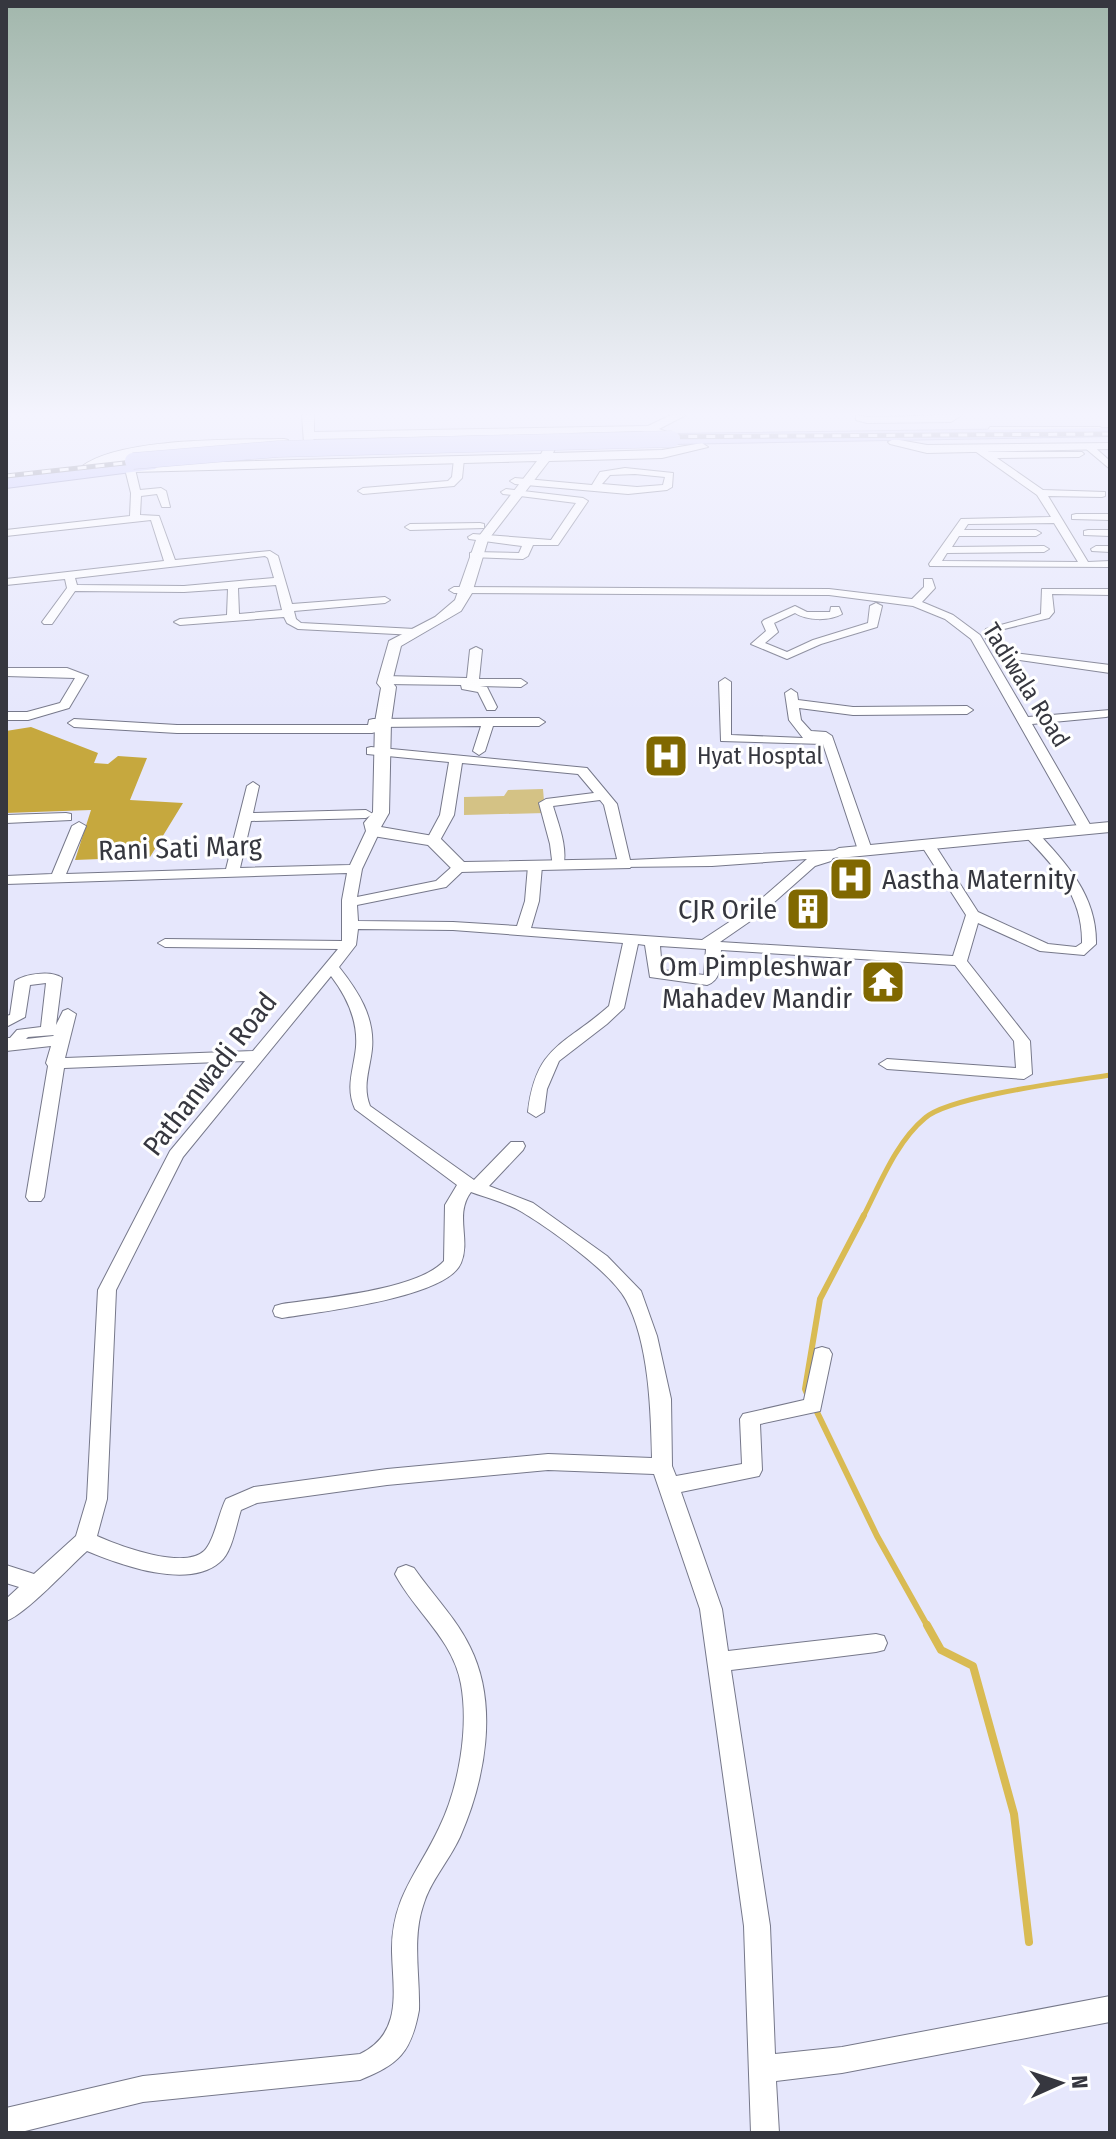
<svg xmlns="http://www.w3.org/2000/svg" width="1116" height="2139" font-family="'Fira Sans Condensed',sans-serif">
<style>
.green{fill:#d4c285}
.forest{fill:#c6a83e}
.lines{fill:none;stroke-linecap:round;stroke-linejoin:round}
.stream-far2{stroke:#d9bb53;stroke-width:5}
.stream-far1{stroke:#d9bb53;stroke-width:6}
.stream{stroke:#d9bb53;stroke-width:8}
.minor-casing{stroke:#76788a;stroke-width:2}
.tertiary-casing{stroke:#76788a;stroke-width:2}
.secondary-casing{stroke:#76788a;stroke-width:2}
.trunk-casing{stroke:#8a8cba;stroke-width:2}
.minor{fill:#fff;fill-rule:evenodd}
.tertiary{fill:#fff;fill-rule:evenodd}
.secondary{fill:#fff;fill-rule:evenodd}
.trunk{fill:#c6c8fc;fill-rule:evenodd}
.rail-casing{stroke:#7b7c89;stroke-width:5}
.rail{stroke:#fff;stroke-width:3;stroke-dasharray:9;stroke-linecap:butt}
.trunk-bridge-casing{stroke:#8a8cba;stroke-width:17;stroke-linecap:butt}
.trunk-bridge{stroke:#c6c8fc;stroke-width:16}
.labels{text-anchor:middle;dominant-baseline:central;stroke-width:6;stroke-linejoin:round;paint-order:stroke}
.far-street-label{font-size:24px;fill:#36373f;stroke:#fff}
.far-poi-label{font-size:24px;fill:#36373f;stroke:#fff;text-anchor:start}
.street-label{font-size:28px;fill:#36373f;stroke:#fff}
.poi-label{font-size:28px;fill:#36373f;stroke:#fff;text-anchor:end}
</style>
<rect width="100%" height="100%" fill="#e6e7fc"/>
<path class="green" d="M 543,789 L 545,813 L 464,815 L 464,797 L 504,796 L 508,790 Z"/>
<path class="forest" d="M 31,727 L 98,753 L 94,763 L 108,764 L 118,756 L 147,758 L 130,800 L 183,803 L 150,857 L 75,860 L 91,810 L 6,813 L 6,731 Z"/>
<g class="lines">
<path class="stream-far2" d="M 863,1217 C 880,1184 896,1142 925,1118 C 950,1096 1072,1081 1110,1075"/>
<path class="stream-far1" d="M 808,1396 L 805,1389 L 820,1299 L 864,1215
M 815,1408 L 877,1536 L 928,1627"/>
<path class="stream" d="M 927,1625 L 941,1650 L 973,1666 L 1014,1814 L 1029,1942"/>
<g class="minor-casing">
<path id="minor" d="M 856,415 L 867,417 L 962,415 L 951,422 L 867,423 L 856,420 Z
M 1085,444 L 1091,444 L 1110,461 L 1110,469 L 1085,448 Z
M 972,445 L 978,445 L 989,452 L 1082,452 L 1084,454 L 1079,457 L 997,458 L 1043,490 L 1105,492 L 1105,496 L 1102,497 L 1048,496 L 1088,562 L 1110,561 L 1110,567 L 930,566 L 929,564 L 961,519 L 1051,517 L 1037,495 L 972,449 ZM 1054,523 L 1078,562 L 942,561 L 947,553 L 1044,552 L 1049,549 L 1044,546 L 952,547 L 959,536 L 1036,536 L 1041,533 L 1036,530 L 964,530 L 968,524 Z
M 459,456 L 464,459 L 462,478 L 454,486 L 363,494 L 358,491 L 363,488 L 448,481 L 452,477 L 454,459 Z
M 130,466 L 135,469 L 140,490 L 161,488 L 166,491 L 170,507 L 162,507 L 157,494 L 141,496 L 140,515 L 159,516 L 175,560 L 270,551 L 278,556 L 292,604 L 385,597 L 390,600 L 385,603 L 294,611 L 296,619 L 301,623 L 415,629 L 421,632 L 415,635 L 298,629 L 287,623 L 284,617 L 180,625 L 174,622 L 180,619 L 227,615 L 228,589 L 184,592 L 75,591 L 52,624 L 44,624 L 42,622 L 67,588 L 65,579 L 6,585 L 6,579 L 164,561 L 151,520 L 6,536 L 6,530 L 130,516 L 131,493 L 125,469 ZM 265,556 L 268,558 L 274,578 L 184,586 L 77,585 L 75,578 ZM 276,585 L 282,610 L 239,614 L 238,588 Z
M 625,468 L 673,473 L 672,487 L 667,490 L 628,494 L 515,484 L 510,481 L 515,478 L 592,485 L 600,472 ZM 635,474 L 665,477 L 663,485 L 637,487 L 602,484 L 610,475 Z
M 506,489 L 583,498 L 588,501 L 558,545 L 533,545 L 528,556 L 523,559 L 470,557 L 470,553 L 474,552 L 519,553 L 522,546 L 469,539 L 468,537 L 473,534 L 551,540 L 576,503 L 503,494 L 501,492 Z
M 1076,514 L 1110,514 L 1110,520 L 1072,519 L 1072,515 Z
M 480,523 L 484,524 L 484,528 L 410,530 L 405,527 L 410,524 Z
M 1088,530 L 1110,530 L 1110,536 L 1084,535 L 1084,531 Z
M 1096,546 L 1110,546 L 1110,552 L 1092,551 L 1091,549 Z
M 924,579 L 932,579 L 935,588 L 922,602 L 953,615 L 980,635 L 1028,717 L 1110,710 L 1110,716 L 1106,717 L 1032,724 L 1092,828 L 1090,831 L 1085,832 L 1078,828 L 971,639 L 945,619 L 913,606 L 829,595 L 454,593 L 449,590 L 454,587 L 829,589 L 912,599 L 924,587 Z
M 1042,589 L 1110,589 L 1110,595 L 1052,594 L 1054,612 L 1049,618 L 996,631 L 995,634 L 1007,652 L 1110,665 L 1110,673 L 999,657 L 983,634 L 986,629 L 1041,614 Z
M 876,603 L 882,606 L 877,627 L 821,644 L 787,659 L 751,644 L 766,631 L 762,622 L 764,620 L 795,606 L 807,612 L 830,612 L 831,607 L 839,607 L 842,614 C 830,621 807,621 795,613 L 774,623 L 778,632 L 765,643 L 787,652 L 813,640 L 868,623 L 870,606 Z
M 476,647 L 482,650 L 479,679 L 521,679 L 527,683 L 521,687 L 480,686 L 487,687 L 497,707 L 495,710 L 487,710 L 478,692 L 462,689 L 461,685 L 385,684 L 379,680 L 385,676 L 467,678 L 470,650 Z
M 6,668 L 67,668 L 88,676 L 69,708 L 28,720 L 6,720 L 6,712 L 27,712 L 60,703 L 75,678 L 6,676 Z
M 725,678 L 731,682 L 731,735 L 803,738 L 789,720 L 785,693 L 791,689 L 797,693 L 798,700 L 853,707 L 967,706 L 973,710 L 967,714 L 853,715 L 799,708 L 801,720 L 811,731 L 826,732 L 832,736 L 872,850 L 865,854 L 858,850 L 823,744 L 721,741 L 719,682 Z
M 488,718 L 539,718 L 545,722 L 539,726 L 493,726 L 485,751 L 479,755 L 473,751 L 481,726 L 377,727 L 376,732 L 372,733 L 177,733 L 74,727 L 68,723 L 74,719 L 177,725 L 368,725 L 369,720 L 373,719 Z
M 371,747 L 587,768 L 617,804 L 630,860 L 844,850 L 846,853 L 844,856 L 833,858 L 831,861 L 815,866 L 762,913 L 720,942 L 953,956 L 966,915 L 921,845 L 928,841 L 933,842 L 978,912 L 1048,944 L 1076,947 L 1082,943 C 1083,897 1056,868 1026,837 L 1026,831 L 1036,831 C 1067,864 1097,896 1096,944 L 1084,955 L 1040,951 L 978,923 L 967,961 L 1030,1041 L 1032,1074 L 1024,1079 L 887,1069 L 879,1064 L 887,1059 L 1016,1068 L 1014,1041 L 955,965 L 721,950 C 720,964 722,980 707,985 L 650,977 L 645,945 L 638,944 L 624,1008 L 607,1024 L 559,1061 L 547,1089 L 544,1112 L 536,1117 L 528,1112 C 536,1045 564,1046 609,1006 L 623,943 L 453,930 L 358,929 L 356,945 L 339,967 C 358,991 375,1017 372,1049 C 370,1069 362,1086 370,1106 L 474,1180 L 511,1142 L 523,1142 L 525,1146 L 523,1150 L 489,1186 L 533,1203 L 607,1256 L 641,1291 L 657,1336 L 671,1399 L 672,1466 L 676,1476 L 742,1464 L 740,1419 L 743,1414 L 804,1400 L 815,1349 L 822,1347 L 829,1349 L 832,1354 L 820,1411 L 760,1424 L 762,1470 L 759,1476 L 681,1492 L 722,1609 L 728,1651 L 876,1634 L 884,1636 L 887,1643 L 884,1650 L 876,1652 L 731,1670 L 770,1926 L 775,2054 L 842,2047 L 1110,1996 L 1110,2022 L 842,2073 L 776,2081 L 779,2133 L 751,2133 L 744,1926 L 700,1609 L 654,1474 L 548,1470 L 387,1485 L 257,1503 L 241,1510 C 236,1525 232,1553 220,1562 C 188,1590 121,1565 87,1551 C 69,1567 26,1614 6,1621 L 6,1599 L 19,1587 L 6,1583 L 6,1565 L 34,1574 L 76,1536 L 87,1499 L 98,1290 L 170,1151 L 245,1061 L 64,1068 L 44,1197 L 41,1201 L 29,1201 L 26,1197 L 48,1066 L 46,1063 L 51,1046 L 6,1051 L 6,1038 L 10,1038 L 17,1030 L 41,1027 L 46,983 L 30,985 L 25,1017 L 6,1027 L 6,1016 L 10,1015 L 15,981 C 25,974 51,970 62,978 L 56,1025 L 63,1011 L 68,1009 L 76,1014 L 65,1058 L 253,1051 L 338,949 L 165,947 L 158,943 L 165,939 L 342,941 L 342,900 L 347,873 L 6,884 L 6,876 L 52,874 L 72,826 L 79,822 L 86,826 L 66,874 L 226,869 L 247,786 L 253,782 L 259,786 L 253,813 L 366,810 L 373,814 L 366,818 L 251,821 L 240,868 L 350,865 L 366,831 L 373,827 L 380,831 L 362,869 L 357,897 L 436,881 L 455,864 L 465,864 L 467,867 L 446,887 L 357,905 L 358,921 L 453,922 L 517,926 L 525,901 L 528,866 L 535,862 L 542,866 L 539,901 L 531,928 L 702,940 L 752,907 L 807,859 L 712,866 L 619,867 L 604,805 L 600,800 L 553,806 C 559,826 568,848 563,868 L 553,868 L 550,844 L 539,803 L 546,799 L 594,793 L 578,774 L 462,763 L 454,815 L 438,844 L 428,844 L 426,841 L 440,815 L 449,762 L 367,754 L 367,748 ZM 660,946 L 706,949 L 704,975 L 662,970 ZM 331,976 C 347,997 358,1020 356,1047 C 354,1069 345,1087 355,1109 L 457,1185 L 445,1205 L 444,1261 C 418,1290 322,1298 282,1304 L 275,1306 L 273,1311 L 275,1316 L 282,1318 C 318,1312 447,1298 461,1263 C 471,1239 454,1215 471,1192 C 487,1198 507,1203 522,1212 C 550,1229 611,1272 626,1300 C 649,1343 651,1410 652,1458 L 548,1454 L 387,1469 L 254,1487 L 226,1499 C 219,1512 214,1542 204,1551 C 184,1570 119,1546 97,1536 L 107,1499 L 116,1290 L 183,1157 ZM 54,1035 L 53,1036 L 26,1039 L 28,1037 Z
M 66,813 L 71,814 L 71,820 L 6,823 L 6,815 Z
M 406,1565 L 414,1568 C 432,1594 456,1618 470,1647 C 499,1705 485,1780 460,1837 C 449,1861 430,1881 423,1906 C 412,1939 420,1976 419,2010 C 411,2053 399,2064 360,2080 L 143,2102 L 17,2133 L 6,2133 L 6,2108 L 143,2076 L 360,2054 C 403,2033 393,1992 392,1952 C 391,1898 418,1873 439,1828 C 459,1787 469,1728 461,1684 C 453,1639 415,1612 395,1574 L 398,1568 Z"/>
</g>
<g class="tertiary-casing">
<path id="tertiary" d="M 302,415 L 314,415 L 314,432 L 648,426 L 671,415 L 686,415 L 659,429 L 681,437 L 681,441 L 677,442 L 642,431 L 570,433 L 570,437 L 560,438 L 553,453 L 662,450 L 702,443 L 708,447 L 662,458 L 549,461 L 488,540 L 472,593 L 461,611 L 401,646 L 392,682 L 396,687 L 391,722 L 389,813 L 381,827 L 439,837 L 464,862 L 624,859 L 633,864 L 630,868 L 460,872 L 454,871 L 428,845 L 367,835 L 364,823 L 373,812 L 375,722 L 381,688 L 377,683 L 389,641 L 435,617 L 455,600 L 476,540 L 537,461 L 133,472 L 127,468 L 133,464 L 541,454 L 551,434 L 314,439 L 308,444 L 304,443 Z
M 284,439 L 288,440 L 288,444 L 157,452 L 87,471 L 81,467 C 120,437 234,440 284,439 Z
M 894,439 L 927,445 L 1110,443 L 1110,449 L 927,453 L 890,444 L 888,442 Z
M 1110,822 L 1110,832 L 839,858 L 830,853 L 839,848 Z"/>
</g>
<g class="secondary-casing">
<path id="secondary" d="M 990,427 L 1100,427 L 1106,431 L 1100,435 L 994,434 L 988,430 Z"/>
</g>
<g class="trunk-casing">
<path id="trunk" d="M 1110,428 L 1110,436 L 672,444 L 664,439 L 672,434 Z
M 150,461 L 158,466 L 155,469 L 6,488 L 6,478 Z"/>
</g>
<use href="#minor" class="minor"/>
<use href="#tertiary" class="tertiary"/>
<use href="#secondary" class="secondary"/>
<use href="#trunk" class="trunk"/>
<g class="rail-casing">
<path id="rail" d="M 6,476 L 270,447 L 628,437 L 1110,434"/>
</g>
<use href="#rail" class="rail"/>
<g class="trunk-bridge-casing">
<path id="trunk-bridge" d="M 133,461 L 278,449 L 672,439"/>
</g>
<use href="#trunk-bridge" class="trunk-bridge"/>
</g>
<linearGradient id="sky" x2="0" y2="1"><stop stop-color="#a2b7ac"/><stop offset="0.58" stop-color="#f4f4fe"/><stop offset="1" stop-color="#f4f4fe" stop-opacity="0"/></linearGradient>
<rect width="1116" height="714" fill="url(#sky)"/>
<defs>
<g id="hospital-square" transform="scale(2.3)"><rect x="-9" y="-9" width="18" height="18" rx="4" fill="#806800" stroke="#fff"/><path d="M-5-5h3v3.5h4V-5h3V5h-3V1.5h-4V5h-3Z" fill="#fff"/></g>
<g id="building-square" transform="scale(2.3)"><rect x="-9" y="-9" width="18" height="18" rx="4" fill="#806800" stroke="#fff"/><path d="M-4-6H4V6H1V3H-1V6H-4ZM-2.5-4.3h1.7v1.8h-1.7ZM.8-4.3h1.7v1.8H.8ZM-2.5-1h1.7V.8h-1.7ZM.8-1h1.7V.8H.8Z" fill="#fff"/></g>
<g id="temple-square" transform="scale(2.3)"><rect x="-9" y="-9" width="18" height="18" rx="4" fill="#806800" stroke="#fff"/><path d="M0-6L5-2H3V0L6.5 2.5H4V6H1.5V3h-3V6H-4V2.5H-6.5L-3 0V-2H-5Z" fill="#fff"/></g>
</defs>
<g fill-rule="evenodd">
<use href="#hospital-square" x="666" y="756"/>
<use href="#hospital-square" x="851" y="879"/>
<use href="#building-square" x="808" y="909"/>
<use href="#temple-square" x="883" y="982"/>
</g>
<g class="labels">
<g class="far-street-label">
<text transform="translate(1026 685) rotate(58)">Tadiwala Road</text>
</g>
<g class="far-poi-label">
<text x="697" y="756">Hyat Hosptal</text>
</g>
<g class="street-label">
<text transform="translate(180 848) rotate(-2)">Rani Sati Marg</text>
<text transform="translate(210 1074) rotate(-52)">Pathanwadi Road</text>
</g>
<g class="poi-label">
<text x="882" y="879" text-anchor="start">Aastha Maternity</text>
<text x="777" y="909">CJR Orile</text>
<text x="852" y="966">Om Pimpleshwar<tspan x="852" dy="32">Mahadev Mandir</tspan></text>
</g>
</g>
<rect width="1116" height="2139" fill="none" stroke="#36373f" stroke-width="16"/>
<g transform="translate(1060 2083) rotate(87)" stroke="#ffffff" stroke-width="6" paint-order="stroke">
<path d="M0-6L14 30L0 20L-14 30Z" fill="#36373f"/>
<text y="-12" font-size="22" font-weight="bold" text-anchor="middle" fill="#36373f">N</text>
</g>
</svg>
